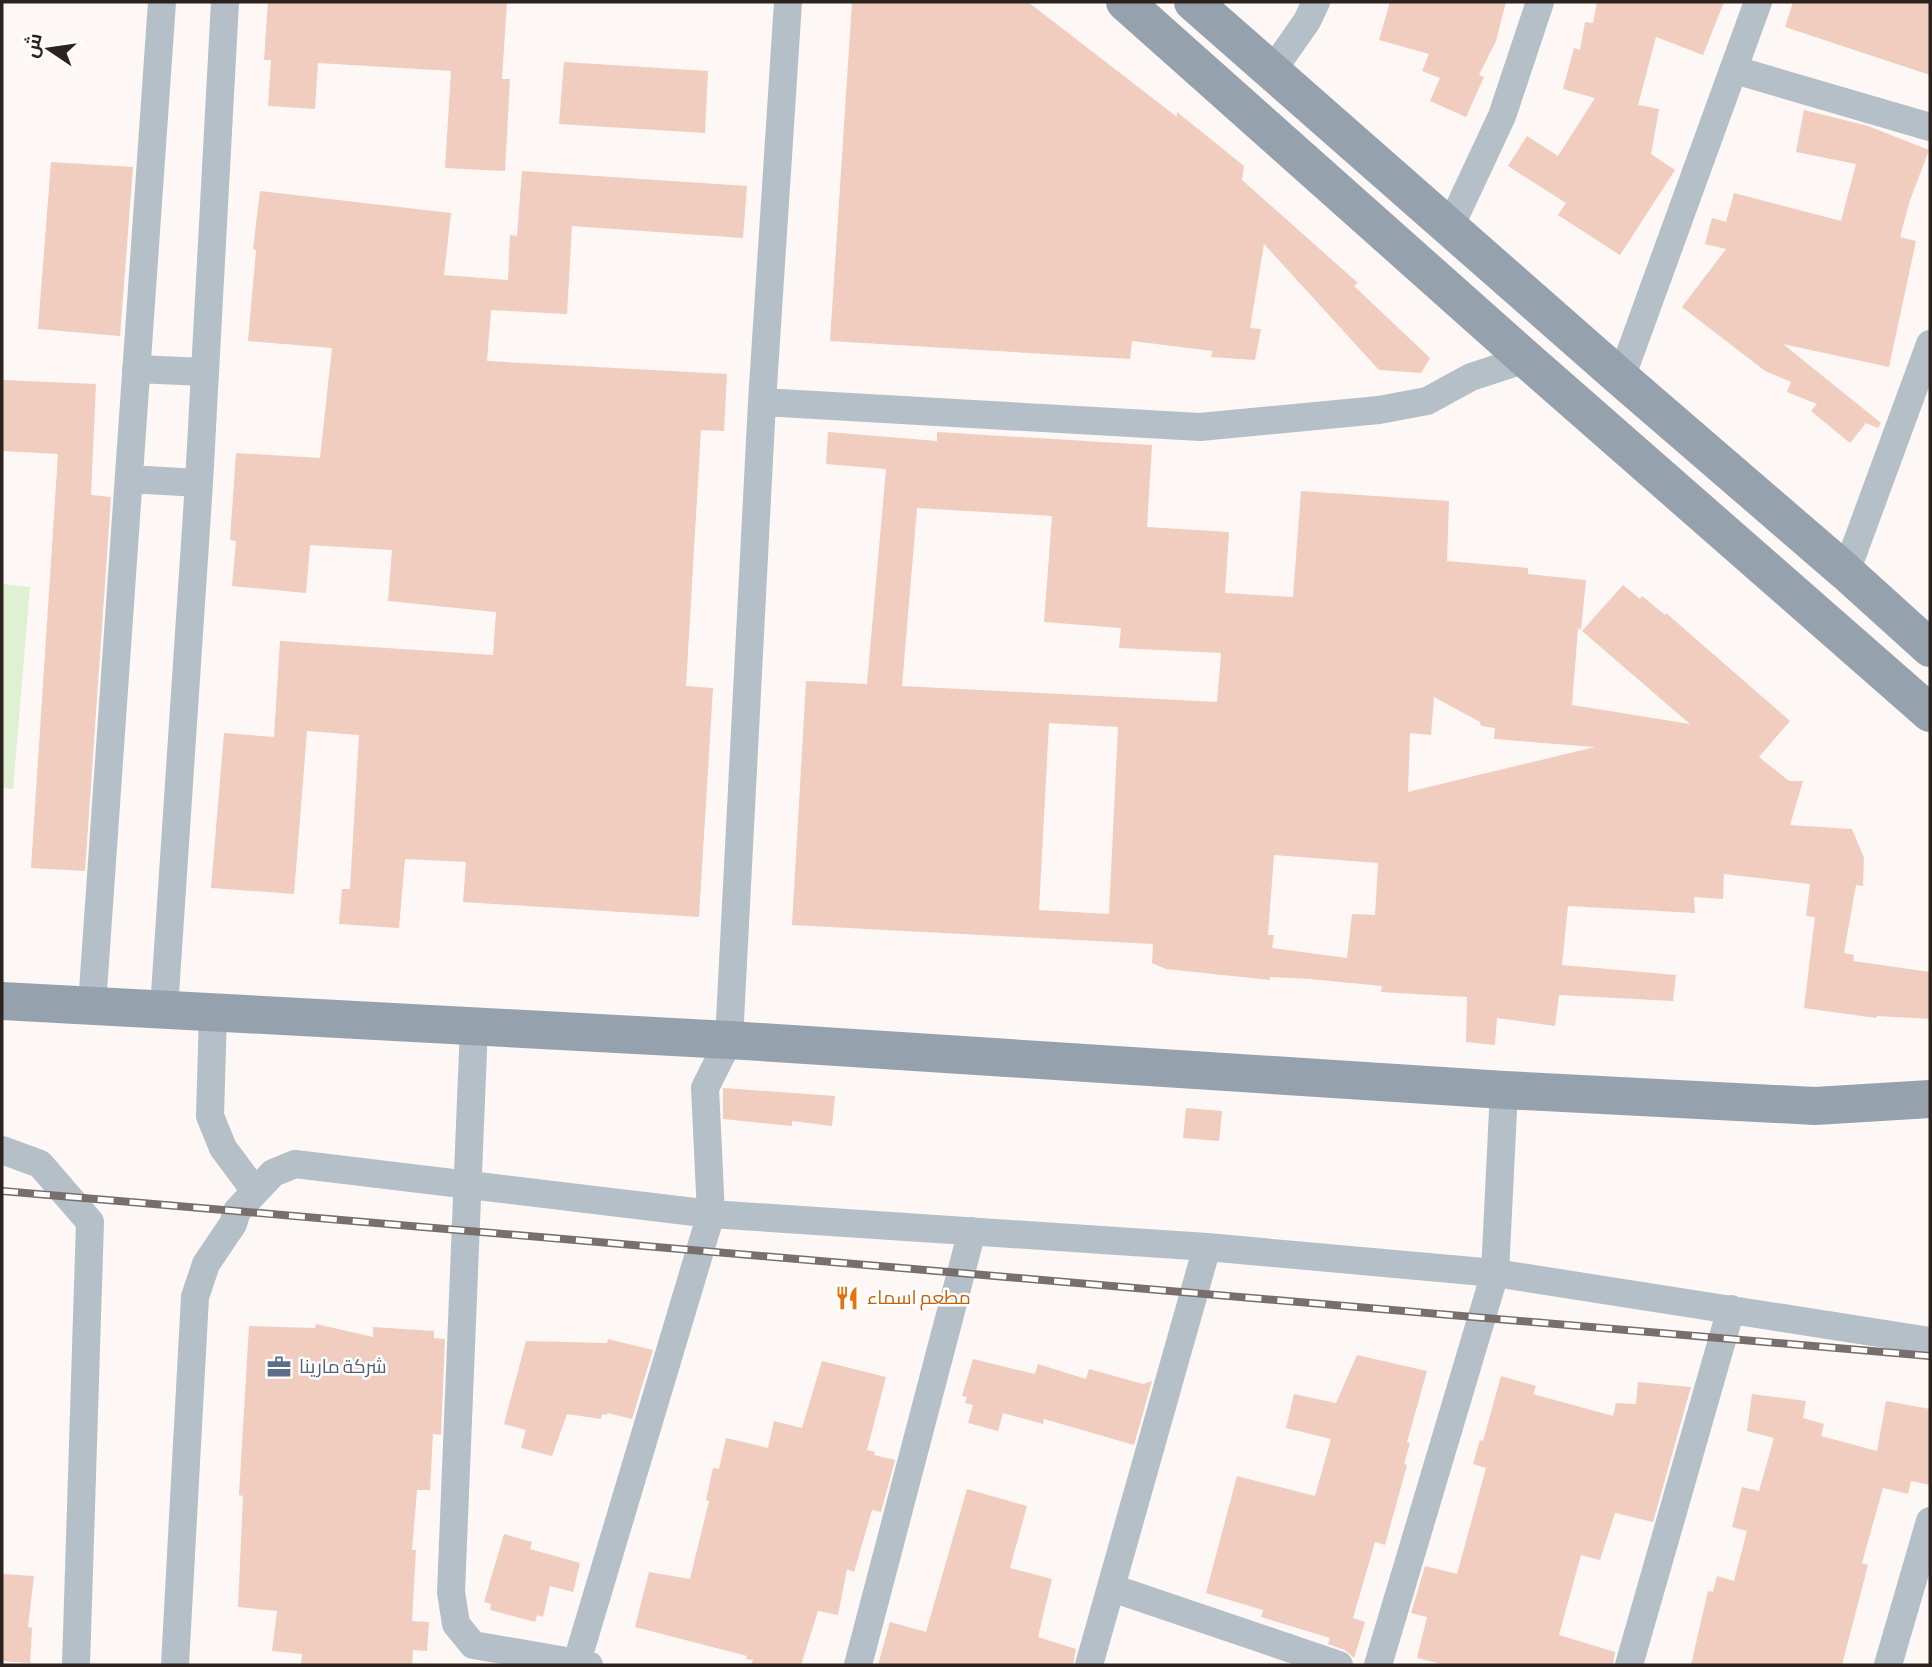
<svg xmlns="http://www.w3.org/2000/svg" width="1932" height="1667" font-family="'Alegreya Sans',Cairo,sans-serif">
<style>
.green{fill:#e0f0d2}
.building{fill:#f0cdbe;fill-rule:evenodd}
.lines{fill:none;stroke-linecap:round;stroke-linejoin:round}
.street{stroke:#b5bfc7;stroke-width:28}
.secondary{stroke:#95a2ae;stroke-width:38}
.rail-casing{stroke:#786f6c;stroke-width:8}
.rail{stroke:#fff;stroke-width:5;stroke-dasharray:16;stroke-linecap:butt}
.labels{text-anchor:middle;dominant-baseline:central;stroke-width:5;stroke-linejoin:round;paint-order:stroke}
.food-label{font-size:19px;fill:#c56008;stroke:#fff;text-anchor:start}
.service-label{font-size:19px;fill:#4e5e75;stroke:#fff;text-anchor:start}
</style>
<rect width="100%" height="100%" fill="#fdf7f5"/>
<path class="green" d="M 2,584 L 30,587 L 13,789 L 2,788 Z"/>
<path class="building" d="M 268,2 L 507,2 L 502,79 L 510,79 L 505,171 L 445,168 L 451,71 L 318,63 L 315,109 L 268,106 L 271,60 L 264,60 Z
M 852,2 L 1028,2 L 1177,117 L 1177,112 L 1244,166 L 1242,180 L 1358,283 L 1354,286 L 1430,358 L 1421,373 L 1379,370 L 1264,244 L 1250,328 L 1261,329 L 1255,360 L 1211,357 L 1213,351 L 1132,341 L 1130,359 L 830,341 Z
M 1390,2 L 1506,2 L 1496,41 L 1479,75 L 1484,77 L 1466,117 L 1430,101 L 1440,78 L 1422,71 L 1429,54 L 1379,40 Z
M 1597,2 L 1724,2 L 1703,55 L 1656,37 L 1638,105 L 1659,109 L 1651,154 L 1675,170 L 1620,255 L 1558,215 L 1566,203 L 1508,166 L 1527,136 L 1558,156 L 1595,98 L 1563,89 L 1574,48 L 1580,50 L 1585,22 L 1593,23 Z
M 1793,2 L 1930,2 L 1930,75 L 1785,27 Z
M 564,62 L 708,71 L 705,133 L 559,124 Z
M 1804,110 L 1868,126 L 1929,150 L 1909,203 L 1900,237 L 1916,241 L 1889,367 L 1783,344 L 1881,423 L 1878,428 L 1866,423 L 1850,443 L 1811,411 L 1817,404 L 1787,392 L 1791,382 L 1765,371 L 1682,307 L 1726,249 L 1705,244 L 1712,218 L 1726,222 L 1734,193 L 1841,221 L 1856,164 L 1796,152 Z
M 51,162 L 133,167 L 120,336 L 38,329 Z
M 522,171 L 747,186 L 743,238 L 572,226 L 567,314 L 491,310 L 487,361 L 727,374 L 724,431 L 701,430 L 686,686 L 713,688 L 699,917 L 463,902 L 466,862 L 405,859 L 399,928 L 339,924 L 342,889 L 350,889 L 359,735 L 307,731 L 294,894 L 211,888 L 224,733 L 274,737 L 280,641 L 493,655 L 496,612 L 388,601 L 392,550 L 310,545 L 306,593 L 232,586 L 236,541 L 230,540 L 236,453 L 320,458 L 332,348 L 248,341 L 256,250 L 253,249 L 260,191 L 451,213 L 444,275 L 508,280 L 510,235 L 517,236 Z
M 2,380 L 96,384 L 91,495 L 111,497 L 85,871 L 31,868 L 58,454 L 2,451 Z
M 828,432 L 937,441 L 937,432 L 1152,445 L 1147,527 L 1229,532 L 1225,593 L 1293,597 L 1301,491 L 1449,501 L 1447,561 L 1528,568 L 1528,574 L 1586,580 L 1581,630 L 1578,628 L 1572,705 L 1690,724 L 1582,631 L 1623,585 L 1640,599 L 1642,596 L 1665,615 L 1666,613 L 1790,721 L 1759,757 L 1789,781 L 1803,781 L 1790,825 L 1852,829 L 1864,858 L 1863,886 L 1856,885 L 1844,953 L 1854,955 L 1853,961 L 1930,972 L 1930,1019 L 1877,1016 L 1876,1018 L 1804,1008 L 1815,917 L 1806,916 L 1810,884 L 1724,874 L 1723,899 L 1694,897 L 1695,913 L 1568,906 L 1562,965 L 1676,975 L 1673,1001 L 1559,995 L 1555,1026 L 1497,1018 L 1495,1045 L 1466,1042 L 1467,997 L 1381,992 L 1382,986 L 1310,979 L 1270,977 L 1270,980 L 1166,969 L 1152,963 L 1153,944 L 792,925 L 806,681 L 867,684 L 886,469 L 826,464 ZM 917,508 L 1052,516 L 1044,622 L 1121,628 L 1119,648 L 1221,653 L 1217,702 L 902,686 ZM 1434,697 L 1480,722 L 1481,726 L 1495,728 L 1494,739 L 1595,747 L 1408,792 L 1410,733 L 1431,735 ZM 1049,723 L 1118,727 L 1109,914 L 1039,910 ZM 1274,855 L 1378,863 L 1375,915 L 1352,914 L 1347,958 L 1272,948 L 1274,935 L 1268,935 Z
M 723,1088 L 835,1096 L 832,1126 L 792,1121 L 792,1126 L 723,1119 Z
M 1186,1108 L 1222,1111 L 1219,1141 L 1183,1138 Z
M 316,1324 L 373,1337 L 373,1327 L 434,1331 L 434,1338 L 445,1339 L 441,1435 L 433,1434 L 430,1490 L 417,1490 L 412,1550 L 416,1550 L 412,1621 L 429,1622 L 427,1651 L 413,1650 L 412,1665 L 301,1665 L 302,1654 L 272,1651 L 277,1611 L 238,1607 L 243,1496 L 239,1495 L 249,1326 L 315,1328 Z
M 608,1339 L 653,1350 L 632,1419 L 607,1413 L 607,1415 L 602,1414 L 601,1419 L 567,1414 L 552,1456 L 521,1448 L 526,1430 L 504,1424 L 526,1341 L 607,1343 Z
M 1357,1355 L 1427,1371 L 1407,1442 L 1410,1443 L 1404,1464 L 1407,1465 L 1385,1545 L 1375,1542 L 1353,1618 L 1365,1622 L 1354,1658 L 1345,1650 L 1328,1644 L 1330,1638 L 1261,1617 L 1263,1610 L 1206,1593 L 1237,1476 L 1315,1496 L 1331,1439 L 1286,1428 L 1294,1394 L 1336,1403 Z
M 973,1359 L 1035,1374 L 1038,1364 L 1086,1379 L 1089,1369 L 1143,1384 L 1152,1381 L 1134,1445 L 1044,1419 L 1043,1424 L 1003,1413 L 998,1431 L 968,1423 L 973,1405 L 965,1403 L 967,1397 L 962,1396 Z
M 822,1361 L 886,1377 L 867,1450 L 875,1452 L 874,1455 L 895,1460 L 881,1512 L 872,1510 L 854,1572 L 847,1569 L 838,1615 L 818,1611 L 801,1665 L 751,1665 L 753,1660 L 746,1659 L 747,1656 L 635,1627 L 649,1572 L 690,1579 L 709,1501 L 706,1500 L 713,1468 L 719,1469 L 726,1438 L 768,1448 L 774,1421 L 802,1428 Z
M 1501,1376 L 1536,1386 L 1533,1394 L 1613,1416 L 1616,1403 L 1636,1404 L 1638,1382 L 1691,1387 L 1653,1522 L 1615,1513 L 1600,1560 L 1581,1555 L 1559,1635 L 1615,1652 L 1613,1665 L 1446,1665 L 1417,1658 L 1427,1617 L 1411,1613 L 1425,1566 L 1457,1574 L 1486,1468 L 1473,1464 L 1480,1440 L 1483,1441 Z
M 1752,1394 L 1806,1401 L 1803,1418 L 1824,1424 L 1821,1436 L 1877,1451 L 1886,1401 L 1930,1409 L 1930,1485 L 1911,1481 L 1908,1494 L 1883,1488 L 1862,1563 L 1868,1565 L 1842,1665 L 1691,1665 L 1708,1591 L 1713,1592 L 1717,1576 L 1734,1581 L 1747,1531 L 1732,1527 L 1742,1487 L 1759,1491 L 1774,1438 L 1747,1431 Z
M 967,1489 L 1027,1506 L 1010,1568 L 1052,1579 L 1038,1637 L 1076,1649 L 1073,1665 L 878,1665 L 890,1622 L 926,1632 Z
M 504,1534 L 532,1542 L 530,1549 L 580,1563 L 573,1592 L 550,1586 L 543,1617 L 537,1615 L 535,1622 L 490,1610 L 491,1604 L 484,1602 Z
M 2,1574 L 34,1576 L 28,1627 L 32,1628 L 30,1663 L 2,1661 Z"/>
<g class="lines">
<path class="street" d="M 1735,70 L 1930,127
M 1272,71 L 1307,21 L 1316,2
M 1450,227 L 1502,116 L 1540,2
M 136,369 L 204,372
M 1621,378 L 1758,2
M 762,402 L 1200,427 L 1379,410 L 1427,401 L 1471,377 L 1526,359
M 129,479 L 199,483
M 1846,572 L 1930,344
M 92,1005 L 162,2
M 164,1009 L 199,483 L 225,2
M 213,1012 L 210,1116 L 223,1148 L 255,1191
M 474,1026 L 451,1592 L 456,1624 L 473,1645 L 589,1665
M 2,1150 L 40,1164 L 90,1222 L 76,1665
M 1112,1588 L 1339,1665
M 175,1665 L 195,1297 L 206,1264 L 233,1224 L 237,1211 L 273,1173 L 295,1164 L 711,1214 L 1207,1247 L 1495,1273 L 1930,1341
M 576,1665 L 711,1214 L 705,1088 L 729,1040 L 762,402 L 788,2
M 858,1665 L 972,1231
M 1089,1665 L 1207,1247
M 1378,1665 L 1495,1273 L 1504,1090
M 1629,1665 L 1731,1309
M 1888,1665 L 1930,1521"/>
<path class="secondary" d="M 1125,2 L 1526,359 L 1930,713
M 1193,2 L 1621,378 L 1846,572 L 1930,648
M 2,1001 L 729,1040 L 1504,1090 L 1815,1106 L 1930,1099"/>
<g class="rail-casing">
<path id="rail" d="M 2,1191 L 1930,1356"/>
</g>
<use href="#rail" class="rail"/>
</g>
<defs>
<g id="restaurant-bare" transform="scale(1.89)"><path d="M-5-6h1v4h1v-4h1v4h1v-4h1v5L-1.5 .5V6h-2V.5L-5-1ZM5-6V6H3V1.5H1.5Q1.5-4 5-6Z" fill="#e8710a" stroke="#fff" stroke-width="2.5" paint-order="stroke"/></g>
<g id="office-bare" transform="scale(1.89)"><path d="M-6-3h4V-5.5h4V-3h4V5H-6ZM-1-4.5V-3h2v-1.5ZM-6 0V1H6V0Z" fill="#5c6f8a" stroke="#fff" stroke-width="2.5" paint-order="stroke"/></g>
</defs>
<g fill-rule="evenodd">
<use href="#restaurant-bare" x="847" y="1298"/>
<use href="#office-bare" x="279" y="1367"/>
</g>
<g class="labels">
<g class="food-label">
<text x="867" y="1298">مطعم اسماء</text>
</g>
<g class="service-label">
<text x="299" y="1367">شركة مارينا</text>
</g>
</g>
<rect width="1932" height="1667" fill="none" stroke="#2c221e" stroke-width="7"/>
<g transform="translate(49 49) rotate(283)" stroke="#ffffff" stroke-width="5" paint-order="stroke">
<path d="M0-5L12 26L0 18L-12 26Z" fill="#2c221e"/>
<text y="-10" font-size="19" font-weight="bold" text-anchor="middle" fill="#2c221e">ش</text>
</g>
</svg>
